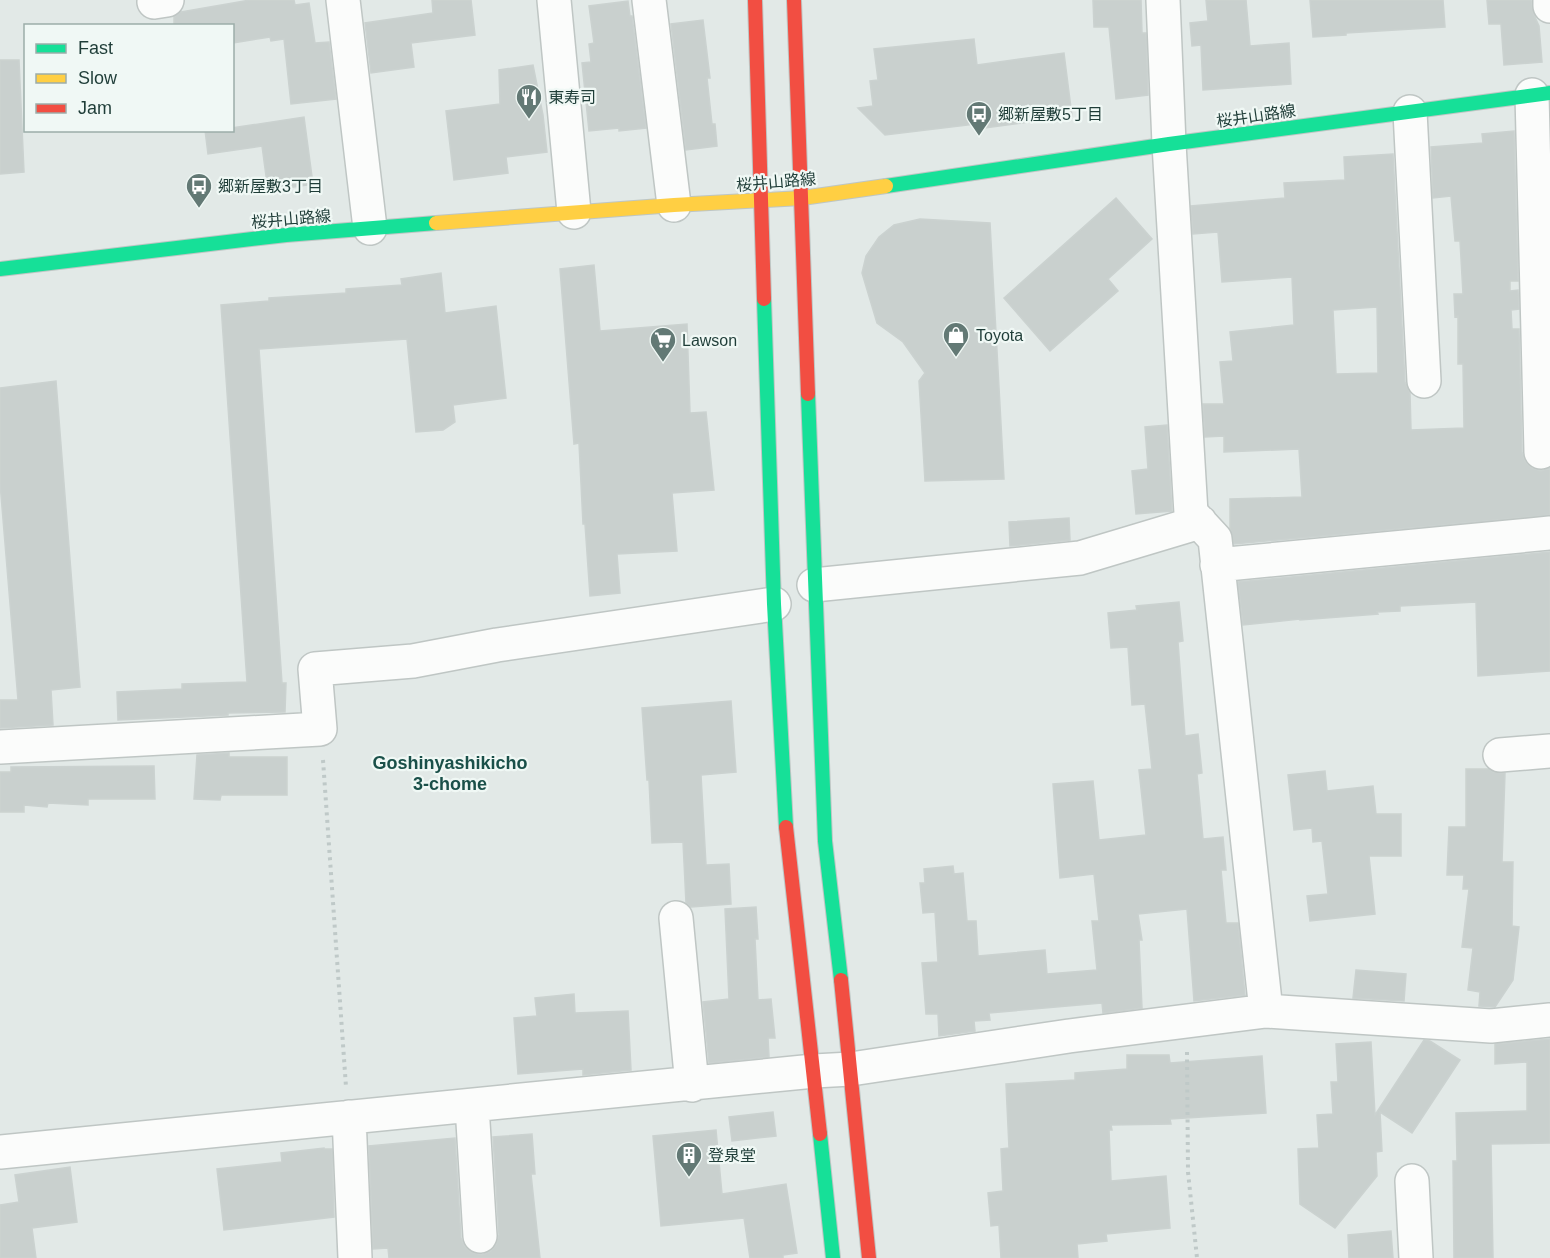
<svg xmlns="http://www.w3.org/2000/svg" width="1550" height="1258" font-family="Helvetica,'Noto Sans JP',sans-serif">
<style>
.building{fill:#c9d0ce;stroke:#cbd2d0;stroke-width:1.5;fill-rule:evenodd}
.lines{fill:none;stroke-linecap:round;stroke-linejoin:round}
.street-casing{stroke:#bfc6c4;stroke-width:36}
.fast-casing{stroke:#bec6c4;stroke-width:16}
.slow-casing{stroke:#bec6c4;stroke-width:16}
.jam-casing{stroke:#bec6c4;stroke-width:16}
.path{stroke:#bfc9c8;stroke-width:4;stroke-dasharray:3 4.5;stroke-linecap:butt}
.street{stroke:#fbfcfb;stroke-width:33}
.fast{stroke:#16e098;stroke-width:14}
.slow{stroke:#ffcf43;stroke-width:14}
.jam{stroke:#f24e42;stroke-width:14}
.labels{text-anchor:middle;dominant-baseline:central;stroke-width:4.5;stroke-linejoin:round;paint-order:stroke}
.poi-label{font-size:16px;fill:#1f3d38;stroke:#f0f8f5;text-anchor:start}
.street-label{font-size:16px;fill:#1f3d38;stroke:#f0f8f5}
.neighbourhood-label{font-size:18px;font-weight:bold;fill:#1a5049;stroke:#f0f8f5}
</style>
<rect width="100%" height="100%" fill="#e2e9e7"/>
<path class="building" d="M 250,0 L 294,0 L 295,5 L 309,3 L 315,43 L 329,42 L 336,99 L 291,104 L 284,39 L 271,41 L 270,37 L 232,43 L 232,26 L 174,26 L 174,17 L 181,12 Z
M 432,0 L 471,0 L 475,35 L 411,43 L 414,67 L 371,73 L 365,23 L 433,13 Z
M 1093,0 L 1141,0 L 1142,33 L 1146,33 L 1148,95 L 1116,99 L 1109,27 L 1094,27 Z
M 1206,0 L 1246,0 L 1250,46 L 1289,43 L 1291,84 L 1203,90 L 1201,45 L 1192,46 L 1190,23 L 1208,21 Z
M 1310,0 L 1443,0 L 1445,27 L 1346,33 L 1346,35 L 1313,37 Z
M 1487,0 L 1531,0 L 1534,15 L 1539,26 L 1542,62 L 1504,65 L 1501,24 L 1489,24 Z
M 628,1 L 630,16 L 632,16 L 646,128 L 619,131 L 619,128 L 589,131 L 582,63 L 591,62 L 589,44 L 594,43 L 589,6 Z
M 703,20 L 710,78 L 707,78 L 712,124 L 715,124 L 717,146 L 686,150 L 671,24 Z
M 974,39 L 977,65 L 1064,53 L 1072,116 L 985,128 L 984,123 L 885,135 L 858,108 L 873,106 L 870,81 L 878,80 L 874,49 Z
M 0,60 L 19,60 L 24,172 L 0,174 Z
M 533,65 L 543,115 L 547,152 L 506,157 L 508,173 L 454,180 L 446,111 L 500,104 L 499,70 Z
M 304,117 L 313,184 L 268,191 L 262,146 L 208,154 L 205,130 L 232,130 L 232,128 Z
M 1514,131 L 1518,281 L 1510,281 L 1510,291 L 1518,290 L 1519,309 L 1511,310 L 1512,329 L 1519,329 L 1522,452 L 1525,461 L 1532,468 L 1541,471 L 1550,468 L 1550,515 L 1234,544 L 1230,529 L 1230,499 L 1302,497 L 1299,449 L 1224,452 L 1224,436 L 1205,437 L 1203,404 L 1224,404 L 1220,362 L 1233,361 L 1230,332 L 1294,325 L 1292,277 L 1222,282 L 1218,232 L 1193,234 L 1191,206 L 1285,198 L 1284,183 L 1345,180 L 1344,157 L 1393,154 L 1405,382 L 1410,393 L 1411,430 L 1464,428 L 1463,364 L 1458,364 L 1458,316 L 1455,317 L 1454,294 L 1463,294 L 1460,241 L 1455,241 L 1451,196 L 1433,198 L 1431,147 L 1483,143 L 1482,134 ZM 1377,307 L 1378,373 L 1336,374 L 1333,310 Z
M 1116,198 L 1152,239 L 1108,279 L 1118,291 L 1050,351 L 1004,298 Z
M 920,219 L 990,223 L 1004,479 L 925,481 L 919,381 L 925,373 L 903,342 L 877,323 L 862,273 L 866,256 L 879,237 L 894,225 Z
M 594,265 L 600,331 L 687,324 L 690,413 L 706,412 L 714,490 L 672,493 L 677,551 L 617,554 L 620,593 L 590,596 L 585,524 L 583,524 L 579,443 L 574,444 L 560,269 Z
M 441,273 L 445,313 L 496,306 L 506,398 L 453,405 L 455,422 L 443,430 L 416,432 L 407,339 L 259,349 L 282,683 L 286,683 L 285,712 L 228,713 L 228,715 L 118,720 L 117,692 L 182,689 L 182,684 L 247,682 L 221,305 L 269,301 L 269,298 L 346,293 L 346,289 L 402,285 L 401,279 Z
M 56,381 L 80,687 L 51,690 L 53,725 L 0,728 L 0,700 L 18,700 L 0,483 L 0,388 Z
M 1167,425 L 1172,511 L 1136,514 L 1132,471 L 1148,469 L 1145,427 Z
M 1069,518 L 1070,540 L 1010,546 L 1009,522 Z
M 1550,552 L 1550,671 L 1478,676 L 1476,602 L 1400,606 L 1400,611 L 1377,612 L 1378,614 L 1300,620 L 1300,619 L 1243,625 L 1238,582 Z
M 1179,602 L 1183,641 L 1178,642 L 1185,736 L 1198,734 L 1202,773 L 1197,774 L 1203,839 L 1223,837 L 1226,870 L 1221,870 L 1226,923 L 1238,923 L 1245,995 L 1194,1001 L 1187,909 L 1138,914 L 1142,940 L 1139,940 L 1142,1008 L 1103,1013 L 1102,1003 L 989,1013 L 990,1020 L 974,1021 L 975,1031 L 939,1036 L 938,1014 L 926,1014 L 922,963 L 938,962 L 935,912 L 923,913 L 920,883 L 925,883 L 924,869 L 953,866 L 954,874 L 963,873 L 967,921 L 976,921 L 978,956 L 1045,950 L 1047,974 L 1097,970 L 1092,921 L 1099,921 L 1094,874 L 1060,878 L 1053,784 L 1093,781 L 1099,840 L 1146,835 L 1139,770 L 1152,769 L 1145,704 L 1132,705 L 1128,647 L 1111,648 L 1108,613 L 1137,610 L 1136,606 Z
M 731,701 L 736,772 L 701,775 L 706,865 L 729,864 L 731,904 L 691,907 L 686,903 L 683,842 L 652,843 L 649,780 L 647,780 L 642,708 Z
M 229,753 L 229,757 L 287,757 L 287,795 L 221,795 L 220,800 L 194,799 L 197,755 Z
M 154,766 L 155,799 L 88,799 L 88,805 L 48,803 L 47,807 L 24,805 L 24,812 L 0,812 L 0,772 L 11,772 L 11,767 Z
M 1466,769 L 1489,769 L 1493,772 L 1505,773 L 1502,862 L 1513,862 L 1512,926 L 1519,927 L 1513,980 L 1495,1007 L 1479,1006 L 1480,992 L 1468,990 L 1473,948 L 1462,947 L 1469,889 L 1463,889 L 1464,875 L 1447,875 L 1449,827 L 1466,827 Z
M 1325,771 L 1327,791 L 1373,786 L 1376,814 L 1401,814 L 1401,856 L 1369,856 L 1375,914 L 1310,921 L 1307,896 L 1328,894 L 1322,841 L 1313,842 L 1312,828 L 1294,830 L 1288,775 Z
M 756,907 L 758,939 L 755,939 L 758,1000 L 771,999 L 775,1038 L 768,1038 L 769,1057 L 709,1063 L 703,1002 L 729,999 L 725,909 Z
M 1356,970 L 1406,974 L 1404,1001 L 1353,998 Z
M 574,994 L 575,1013 L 628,1011 L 631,1070 L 583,1075 L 583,1069 L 518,1074 L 514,1018 L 537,1016 L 535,998 Z
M 1550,1039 L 1550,1143 L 1491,1144 L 1493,1258 L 1454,1258 L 1453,1161 L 1457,1161 L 1456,1113 L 1527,1111 L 1527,1062 L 1495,1064 L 1495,1044 Z
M 1424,1040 L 1430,1041 L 1460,1060 L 1412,1133 L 1380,1112 L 1382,1151 L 1376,1152 L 1377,1176 L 1335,1228 L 1300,1204 L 1298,1149 L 1319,1148 L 1317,1115 L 1333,1114 L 1331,1082 L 1338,1082 L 1336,1044 L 1371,1042 L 1375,1115 Z
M 1127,1055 L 1169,1055 L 1170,1063 L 1262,1056 L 1266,1113 L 1170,1119 L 1171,1124 L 1111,1125 L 1112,1130 L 1109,1130 L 1111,1181 L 1166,1176 L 1170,1228 L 1106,1234 L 1107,1241 L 1077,1244 L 1078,1258 L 1001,1258 L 999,1225 L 991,1226 L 988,1193 L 1003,1191 L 1001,1149 L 1009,1148 L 1006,1084 L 1075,1080 L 1075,1073 L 1127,1069 Z
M 773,1112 L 776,1136 L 732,1141 L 729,1117 Z
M 716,1130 L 722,1194 L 786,1184 L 797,1253 L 783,1255 L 783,1258 L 750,1258 L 744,1218 L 661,1226 L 653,1136 Z
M 532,1134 L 535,1174 L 531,1174 L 540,1258 L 389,1258 L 388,1248 L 373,1249 L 369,1146 L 455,1138 L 461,1238 L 465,1247 L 471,1252 L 482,1255 L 491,1251 L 496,1245 L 499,1235 L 493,1137 Z
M 324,1148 L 324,1149 L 332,1149 L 334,1217 L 224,1230 L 217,1169 L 282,1162 L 281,1153 Z
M 70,1167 L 77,1222 L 32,1228 L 36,1258 L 0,1258 L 0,1205 L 19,1202 L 15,1175 Z
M 1391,1231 L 1393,1258 L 1349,1258 L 1348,1235 Z"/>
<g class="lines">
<g class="street-casing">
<path id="street" d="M 343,0 L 370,228
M 554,0 L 574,212
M 649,0 L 674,205
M 1163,0 L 1169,144 L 1191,513 L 1215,539 L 1266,1011
M 1550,0 L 1550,6
M 154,2 L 167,0
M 1532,95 L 1541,452
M 1410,112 L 1424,381
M 1217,565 L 1550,533
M 814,585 L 1080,558 L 1200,522
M 0,747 L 320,729 L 315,669 L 413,661 L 497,645 L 774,604
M 1500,755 L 1550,751
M 676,918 L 692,1085
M 472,1106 L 480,1236
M 349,1117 L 355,1258
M 0,1152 L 814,1071 L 851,1069 L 1069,1036 L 1266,1011 L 1491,1026 L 1550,1020
M 1412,1181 L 1416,1258"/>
</g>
<g class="fast-casing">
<path id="fast" d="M 886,186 L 1169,144 L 1550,93
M 0,269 L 286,235 L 436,223
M 764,299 L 774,604 L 786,827
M 808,394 L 825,841 L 841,980
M 820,1134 L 833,1258"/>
</g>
<g class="slow-casing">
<path id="slow" d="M 436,223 L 674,205 L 802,198 L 886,186"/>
</g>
<g class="jam-casing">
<path id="jam" d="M 755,0 L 764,299
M 794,0 L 808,394
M 786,827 L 820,1134
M 841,980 L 869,1258"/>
</g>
<path class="path" d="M 323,760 L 346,1087
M 1187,1052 L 1188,1172 L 1197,1258"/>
<use href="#street" class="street"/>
<use href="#fast" class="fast"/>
<use href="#slow" class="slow"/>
<use href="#jam" class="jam"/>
</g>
<defs>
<g id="restaurant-pin" transform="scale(1.35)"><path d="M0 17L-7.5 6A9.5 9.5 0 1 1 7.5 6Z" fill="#637975" stroke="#f0f8f5"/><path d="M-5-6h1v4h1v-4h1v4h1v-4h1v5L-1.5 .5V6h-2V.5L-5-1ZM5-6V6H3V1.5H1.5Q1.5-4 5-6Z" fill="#fff"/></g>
<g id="bus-pin" transform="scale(1.35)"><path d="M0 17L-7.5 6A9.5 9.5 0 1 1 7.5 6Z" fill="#637975" stroke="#f0f8f5"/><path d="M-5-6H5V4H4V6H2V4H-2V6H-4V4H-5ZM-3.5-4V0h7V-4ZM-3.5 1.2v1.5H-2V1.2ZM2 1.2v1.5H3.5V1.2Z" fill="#fff"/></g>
<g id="shop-pin" transform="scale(1.35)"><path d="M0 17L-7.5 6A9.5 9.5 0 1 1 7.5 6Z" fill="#637975" stroke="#f0f8f5"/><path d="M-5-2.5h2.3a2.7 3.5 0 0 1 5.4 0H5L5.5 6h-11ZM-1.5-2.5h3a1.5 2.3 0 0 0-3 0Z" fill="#fff"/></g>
<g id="supermarket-pin" transform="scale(1.35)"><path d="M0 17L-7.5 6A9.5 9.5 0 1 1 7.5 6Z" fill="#637975" stroke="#f0f8f5"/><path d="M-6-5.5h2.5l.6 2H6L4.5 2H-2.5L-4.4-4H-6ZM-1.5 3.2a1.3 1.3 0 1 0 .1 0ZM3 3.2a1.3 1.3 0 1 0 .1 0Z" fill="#fff"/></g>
<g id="building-pin" transform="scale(1.35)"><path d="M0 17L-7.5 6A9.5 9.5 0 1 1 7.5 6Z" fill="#637975" stroke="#f0f8f5"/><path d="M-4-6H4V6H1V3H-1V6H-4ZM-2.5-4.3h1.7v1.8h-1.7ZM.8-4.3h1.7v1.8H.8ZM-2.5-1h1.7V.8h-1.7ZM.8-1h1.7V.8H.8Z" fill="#fff"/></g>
</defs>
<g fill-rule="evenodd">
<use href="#restaurant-pin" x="529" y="97"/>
<use href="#bus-pin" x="979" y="114"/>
<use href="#bus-pin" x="199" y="186"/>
<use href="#shop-pin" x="956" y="335"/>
<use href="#supermarket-pin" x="663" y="340"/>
<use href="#building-pin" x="689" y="1155"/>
</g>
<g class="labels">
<g class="poi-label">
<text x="548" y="97">東寿司</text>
<text x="998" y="114">郷新屋敷5丁目</text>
<text x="218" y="186">郷新屋敷3丁目</text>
<text x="976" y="335">Toyota</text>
<text x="682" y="340">Lawson</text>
<text x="708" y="1155">登泉堂</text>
</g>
<g class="street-label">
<text transform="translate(1256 116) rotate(-8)">桜井山路線</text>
<text transform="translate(776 182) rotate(-5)">桜井山路線</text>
<text transform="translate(291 219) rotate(-5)">桜井山路線</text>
</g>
<g class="neighbourhood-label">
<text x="450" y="763">Goshinyashikicho<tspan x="450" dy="21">3-chome</tspan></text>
</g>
</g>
<rect x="24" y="24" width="210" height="108" fill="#f0f8f5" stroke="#9cada9" stroke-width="1.5"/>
<rect x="36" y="44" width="30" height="9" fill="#16e098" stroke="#9cada9" stroke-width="1.5"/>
<text x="78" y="54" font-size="18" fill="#1f3d38">Fast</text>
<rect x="36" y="74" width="30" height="9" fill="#ffcf43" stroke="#9cada9" stroke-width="1.5"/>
<text x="78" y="84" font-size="18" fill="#1f3d38">Slow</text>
<rect x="36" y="104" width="30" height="9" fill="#f24e42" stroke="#9cada9" stroke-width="1.5"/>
<text x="78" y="114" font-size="18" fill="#1f3d38">Jam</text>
</svg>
